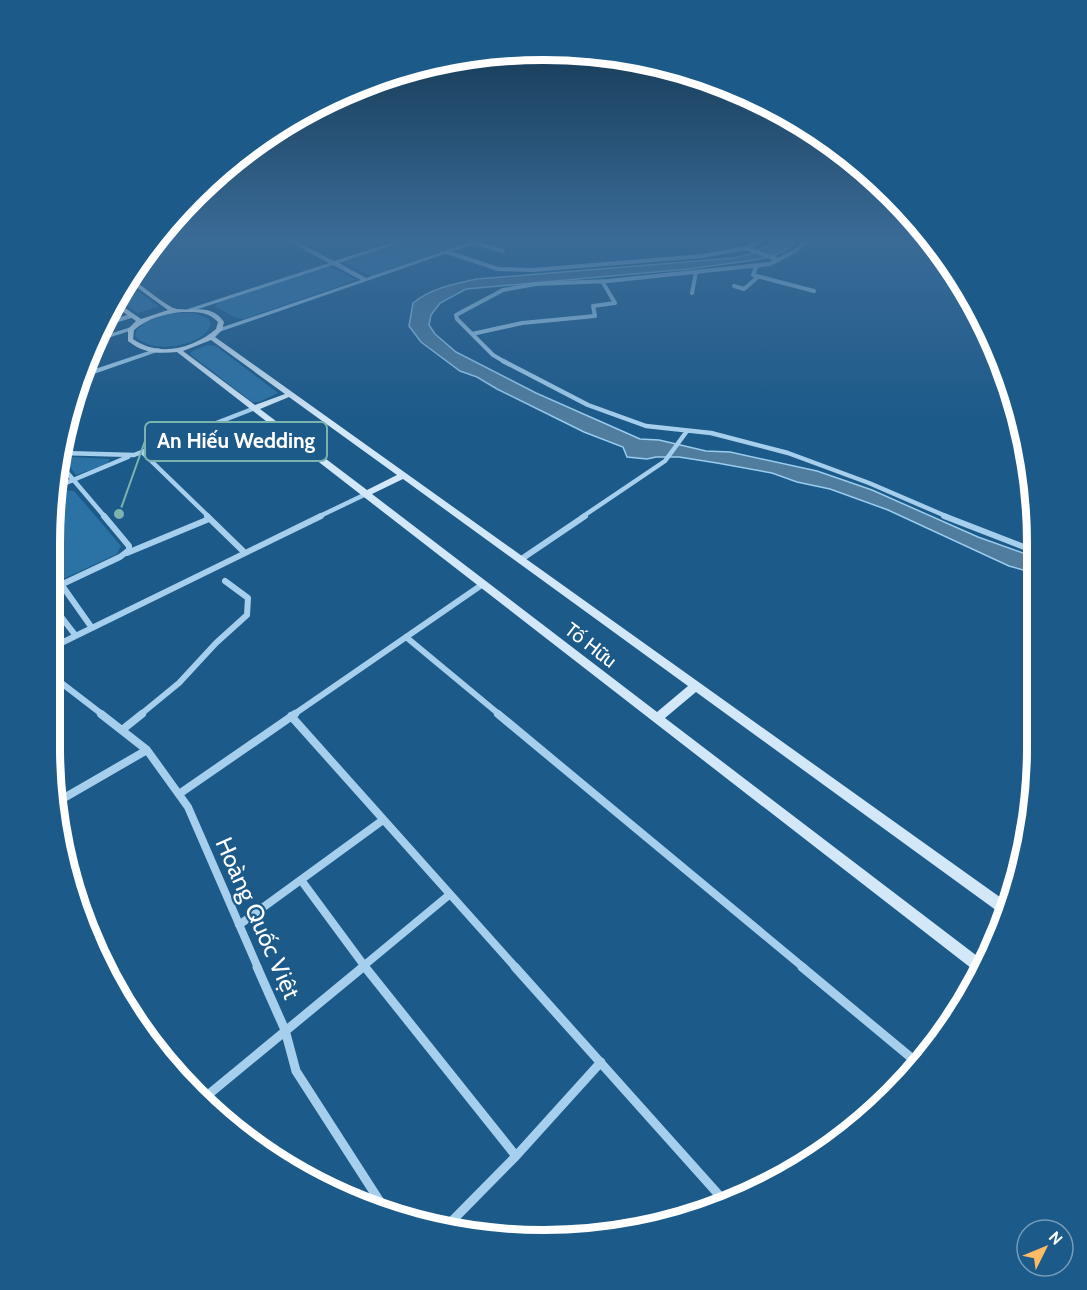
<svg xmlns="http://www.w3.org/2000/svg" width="1087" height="1290" font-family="Cabin,sans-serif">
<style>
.green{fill:#2c73a5}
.water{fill:#507d9e;stroke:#9ce;stroke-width:1.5}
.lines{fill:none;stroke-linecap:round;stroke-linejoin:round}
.minor-far4{stroke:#a5cfec;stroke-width:4}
.minor-far3{stroke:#a5cfec;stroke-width:4.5}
.minor-far2{stroke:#a5cfec;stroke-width:6}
.minor-far1{stroke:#a5cfec;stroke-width:8}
.minor{stroke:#a5cfec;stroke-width:9}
.tertiary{fill:#a5cfec;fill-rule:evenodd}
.secondary{fill:#d2e8f9;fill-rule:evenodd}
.labels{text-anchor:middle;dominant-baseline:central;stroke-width:4.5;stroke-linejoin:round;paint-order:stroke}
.street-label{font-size:20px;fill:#fff;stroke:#1c5a89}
.near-street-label{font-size:24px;fill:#fff;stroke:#1c5a89}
.rim{fill:none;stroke:#fff;stroke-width:8}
.leader{fill:none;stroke:#7bb4af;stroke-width:2}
.callout-dot{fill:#7bb4af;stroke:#1c5a89;stroke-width:2}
.callout{fill:#1c5a89;stroke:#7bb4af;stroke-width:2}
.callout-label{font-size:21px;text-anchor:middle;font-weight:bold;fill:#fff}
</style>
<rect width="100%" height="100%" fill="#1c5a89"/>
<path class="green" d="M 409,240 L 477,240 L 371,276 L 343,263 L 344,261 Z
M 329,266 L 357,280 L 244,319 L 236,318 L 215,306 L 219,301 Z
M 127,283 L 157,305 L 158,307 L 137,313 L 117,298 Z
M 194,313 L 209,319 L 211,324 C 204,347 151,355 135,336 L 136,331 C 150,314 174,312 194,313 Z
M 207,345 L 216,346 L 278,393 L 259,402 L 252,402 L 190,354 L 192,351 Z
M 71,457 L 110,459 L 107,464 L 76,475 L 65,460 Z
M 56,489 L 74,491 L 121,546 L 117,554 L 52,584 L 54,490 Z"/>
<path class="water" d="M 779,240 L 796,240 L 787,249 L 773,256 L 755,260 L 689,269 L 466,289 L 440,303 L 431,315 L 429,325 L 435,334 L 456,352 L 536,393 L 640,439 L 659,440 L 706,451 L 730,452 L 817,471 L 872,490 L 978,537 L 1037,558 L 1037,574 L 1009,566 L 888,510 L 830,489 L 797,482 L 772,473 L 717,463 L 679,457 L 656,457 L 647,459 L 627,457 L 623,447 L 584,432 L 497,389 L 477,377 L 460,371 L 421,342 L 409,326 L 413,303 C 431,288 455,284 477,279 L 734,258 L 750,254 Z"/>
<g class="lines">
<path class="minor-far4" d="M 474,243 L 503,251
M 746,248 L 779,260
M 447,252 L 498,269 L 533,270 L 703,256 L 746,248 L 762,240
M 757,265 L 753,275 L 814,291
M 734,286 L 744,289 L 758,277
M 692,293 L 696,272
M 101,325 L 131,316
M 472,334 L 522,323 L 595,316 L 593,306 L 615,303 L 602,281
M 505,362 L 493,355 L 457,319 L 456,315 L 503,290 L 536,284 L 608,281 L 770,264 L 795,251 L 809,240"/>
<path class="minor-far3" d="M 503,361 L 588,405 L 646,426 L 711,433 L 788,453 L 869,483 L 948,517
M 142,452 L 209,517
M 62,453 L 134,455 L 255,408
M 59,463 L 105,517
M 54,488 L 128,457
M 318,517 L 366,494
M 582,517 L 665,461 L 687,431"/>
<path class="minor-far2" d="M 207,516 L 245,553
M 944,516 L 1037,552
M 127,553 L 209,519
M 520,560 L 585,516
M 61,584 L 92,628
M 52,589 L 120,557 L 129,550 L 129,546 L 104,516
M 52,605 L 76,636
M 406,637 L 500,715
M 51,648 L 321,516
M 51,675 L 103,715
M 140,715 L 179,683 L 216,643 L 247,615 L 248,598 L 225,581
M 293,715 L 483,584"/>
<path class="minor-far1" d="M 101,714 L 147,750 L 188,807 L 258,968
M 498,714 L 804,968
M 291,716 L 516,968
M 122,730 L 142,714
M 179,794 L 295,714
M 57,802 L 147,750
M 301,880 L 366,968
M 239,925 L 383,820
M 361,968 L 449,895"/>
<path class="minor" d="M 257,967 L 285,1030 L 296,1071 L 386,1211
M 365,967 L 516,1156
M 515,967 L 727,1204
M 802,967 L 920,1065
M 203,1099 L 363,967
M 446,1227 L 516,1156 L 601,1062"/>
<path class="tertiary" d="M 286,240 L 293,240 L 334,261 L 400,240 L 408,240 L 339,263 L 366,278 L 477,240 L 485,240 L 219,332 L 217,331 L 217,329 L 361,280 L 333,265 L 192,311 L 188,311 L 188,309 L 329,263 Z
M 131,327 L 133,328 L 133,330 L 95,342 L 97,338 Z
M 158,348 L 160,349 L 160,351 L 85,377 L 86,372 Z"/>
<path class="secondary" d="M 130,277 C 140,284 168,308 177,309 C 195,311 212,304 224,322 L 222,330 L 215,337 L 1011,905 L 1006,917 L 1004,916 L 696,692 L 665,718 L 985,962 L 980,975 L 177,352 C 158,354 143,353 128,341 L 128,329 L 136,321 L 113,305 L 115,301 L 141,319 L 168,310 L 128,281 ZM 182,312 C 196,312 208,311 218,322 L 216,329 C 194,348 159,358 133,339 L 134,330 C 148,318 164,314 182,312 ZM 211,340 L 285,394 L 255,405 L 183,351 ZM 289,397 L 397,475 L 367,490 L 260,409 ZM 403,479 L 688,686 L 657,712 L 372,494 Z"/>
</g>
<linearGradient id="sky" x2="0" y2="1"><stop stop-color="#0f324b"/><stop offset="0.57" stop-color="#3a6b97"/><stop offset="1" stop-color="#3a6b97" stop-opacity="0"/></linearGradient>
<rect width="1087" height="421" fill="url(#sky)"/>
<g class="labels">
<g class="street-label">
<text transform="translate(591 645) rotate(38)">Tố Hữu</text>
</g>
<g class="near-street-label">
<text transform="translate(258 918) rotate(66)">Hoàng Quốc Việt</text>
</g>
</g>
<path d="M0 0H1087V1290H0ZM543 60H544A483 483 0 0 1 1027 543V747A483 483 0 0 1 544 1230H543A483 483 0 0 1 60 747V543A483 483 0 0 1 543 60Z" fill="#1c5a89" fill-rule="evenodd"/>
<path class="rim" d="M543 60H544A483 483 0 0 1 1027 543V747A483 483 0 0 1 544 1230H543A483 483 0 0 1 60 747V543A483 483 0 0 1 543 60Z"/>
<path class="leader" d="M119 514L145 441"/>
<circle class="callout-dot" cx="119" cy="514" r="6"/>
<rect class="callout" x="145" y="422" width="182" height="39" rx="6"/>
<g class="callout-label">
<text x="236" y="448">An Hiếu Wedding</text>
</g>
<g transform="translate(1045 1248) rotate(47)"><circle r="28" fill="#1c5a89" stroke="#779cb8" stroke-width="1.5"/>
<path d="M0-4.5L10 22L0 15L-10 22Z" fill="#fdbc63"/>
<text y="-9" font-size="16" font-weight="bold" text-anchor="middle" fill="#ffffff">N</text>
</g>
</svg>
